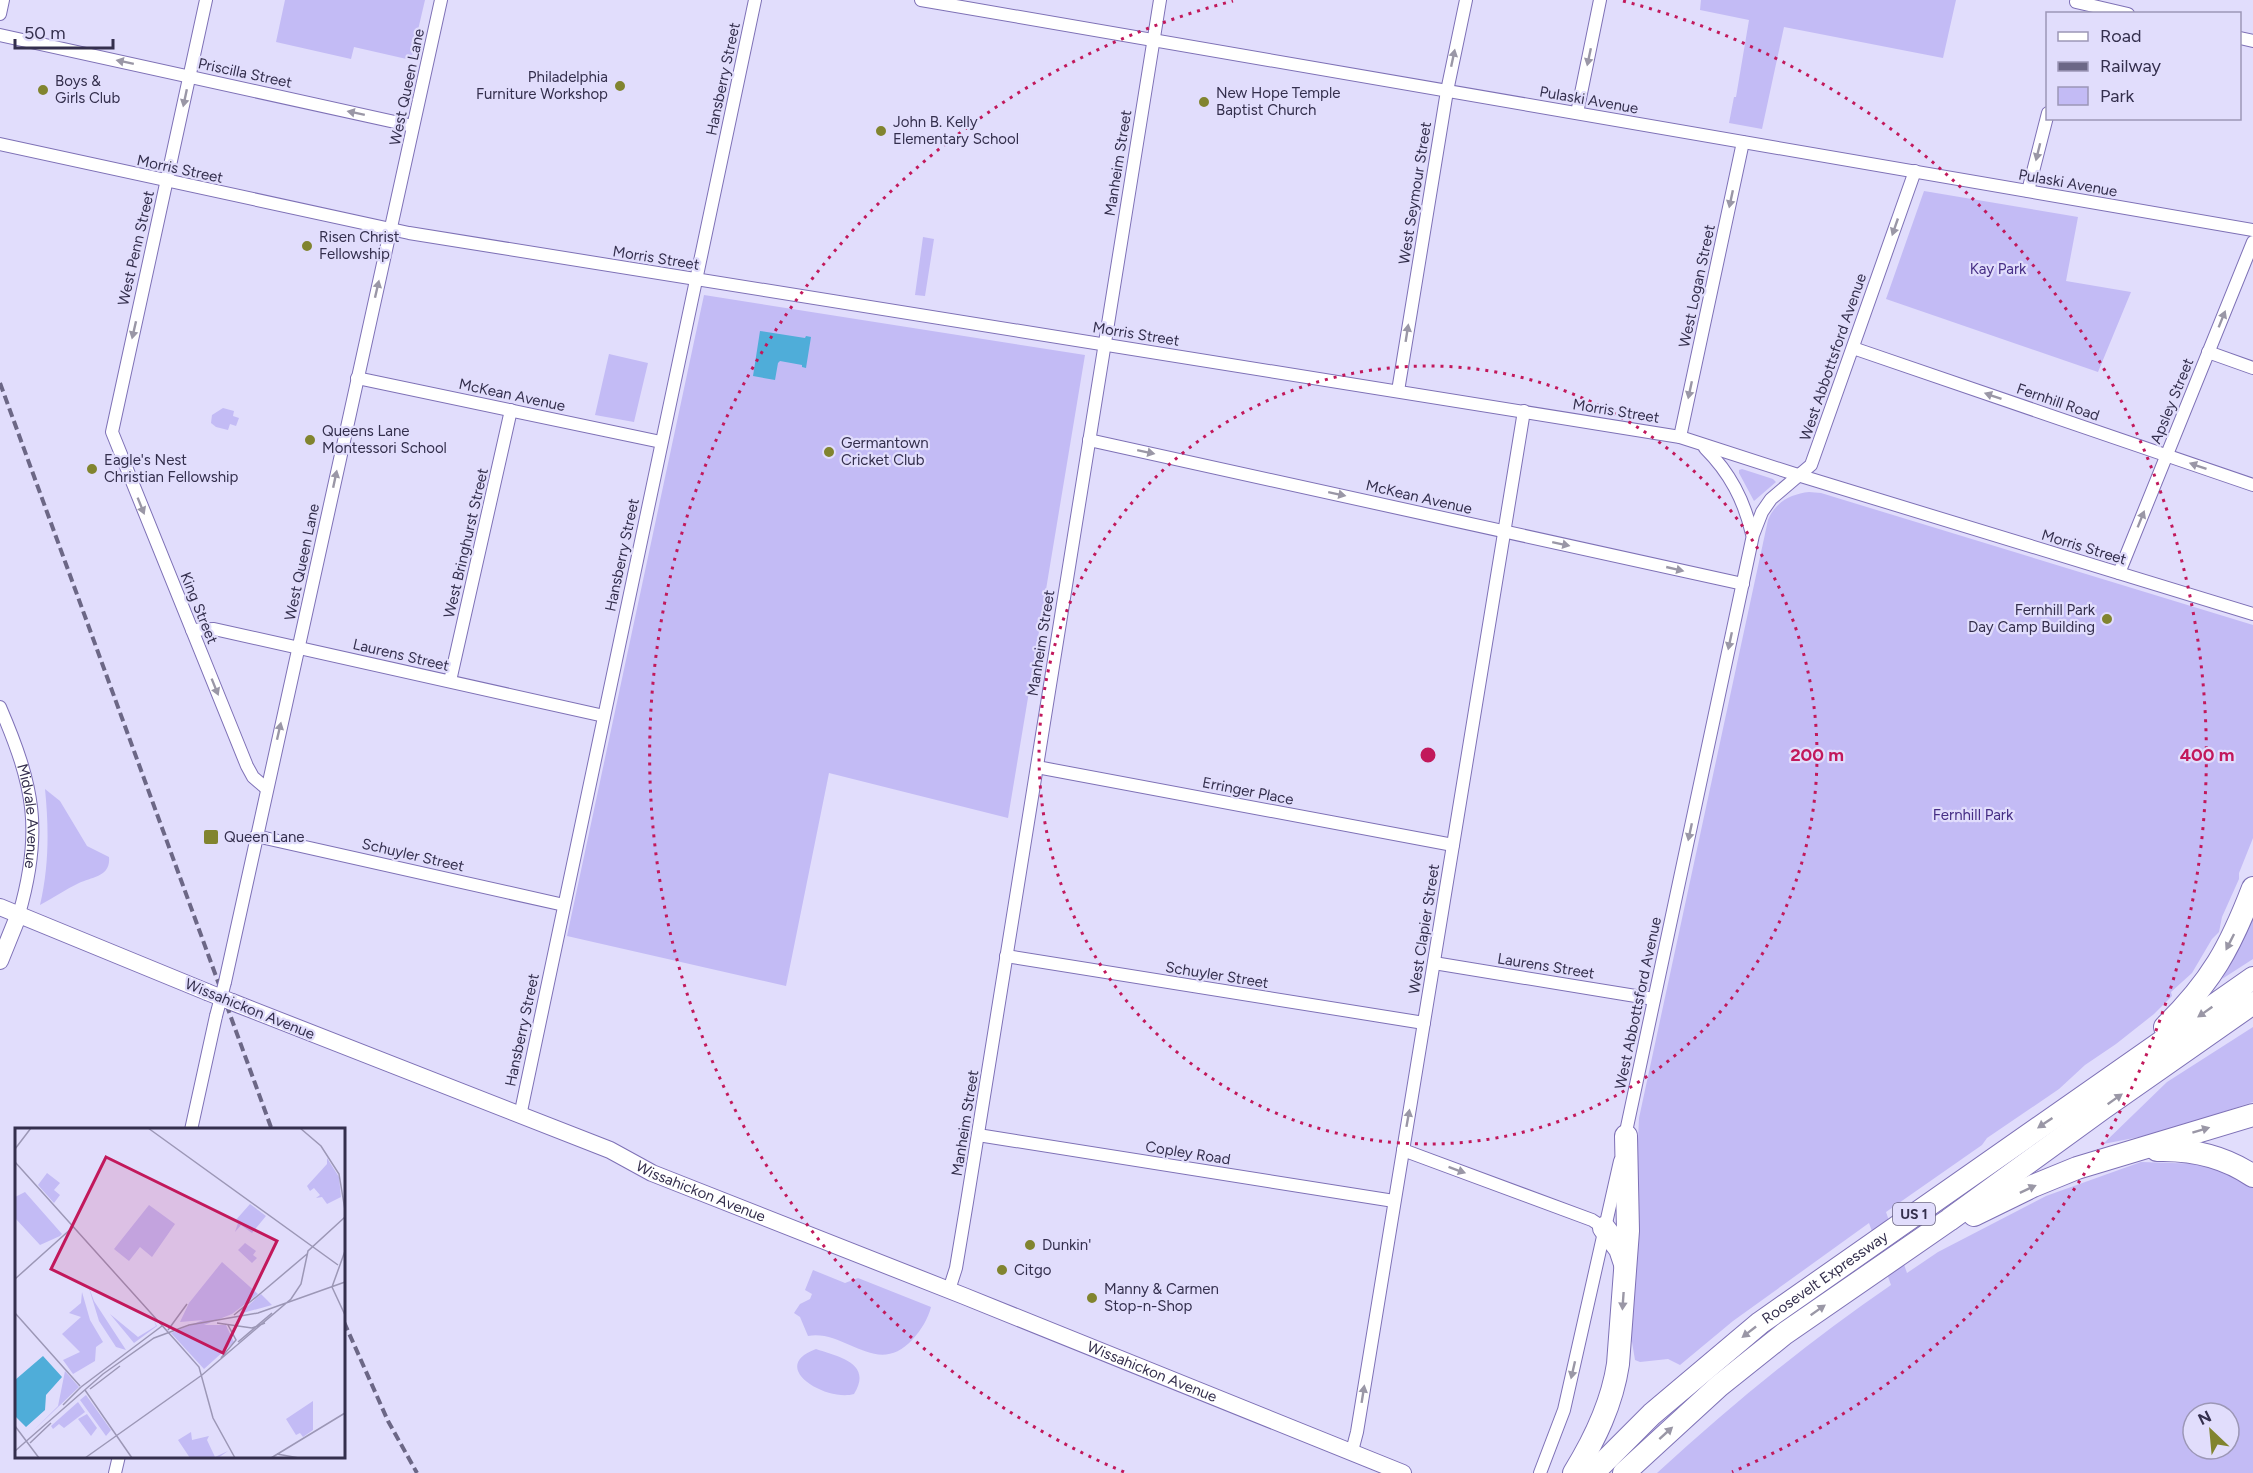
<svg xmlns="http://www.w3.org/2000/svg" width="2253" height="1473" font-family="Figtree,sans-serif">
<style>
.green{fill:#c3bbf5;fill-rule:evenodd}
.water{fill:#4fadd9}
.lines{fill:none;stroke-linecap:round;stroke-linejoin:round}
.street-casing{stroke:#7e71b6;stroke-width:14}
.secondary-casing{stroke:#7e71b6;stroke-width:18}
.highway-casing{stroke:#7e71b6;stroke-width:24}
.street{stroke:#fff;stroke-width:12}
.secondary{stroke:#fff;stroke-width:16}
.highway{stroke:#fff;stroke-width:22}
.rail{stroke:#6c6786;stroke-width:4;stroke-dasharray:9 4.5;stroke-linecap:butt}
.street-bridge-casing{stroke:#7e71b6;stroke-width:14;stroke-linecap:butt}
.secondary-bridge-casing{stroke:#7e71b6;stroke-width:18;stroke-linecap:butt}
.street-bridge{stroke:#fff;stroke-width:12}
.secondary-bridge{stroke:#fff;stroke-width:16}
.oneway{fill:#9a97a6}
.ring{fill:none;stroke:#c2185b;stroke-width:3;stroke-dasharray:3 6}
.poi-dot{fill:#81842f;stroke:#e1ddfc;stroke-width:2}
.labels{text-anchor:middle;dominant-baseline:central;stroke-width:4.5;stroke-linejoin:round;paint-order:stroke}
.shield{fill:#e1ddfc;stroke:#686382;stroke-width:1.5}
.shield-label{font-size:14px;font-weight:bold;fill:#342f4d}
.street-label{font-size:15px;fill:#342f4d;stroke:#e1ddfc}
.poi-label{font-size:15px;fill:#342f4d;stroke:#e1ddfc;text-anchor:start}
.park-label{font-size:15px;fill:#462e85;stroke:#e1ddfc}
.inset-road{fill:none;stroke:#9c97b6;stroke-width:1.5}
.view{fill:#c2185b;fill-opacity:0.15;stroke:#c2185b;stroke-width:3}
.inset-edge{fill:none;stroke:#342f4d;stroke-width:3}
.centre{fill:#c2185b;stroke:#e1ddfc;stroke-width:3}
.ring-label{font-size:18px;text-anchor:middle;font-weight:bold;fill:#c2185b;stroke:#e1ddfc;stroke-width:4.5;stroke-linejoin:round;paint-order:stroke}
</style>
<rect width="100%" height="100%" fill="#e1ddfc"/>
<path class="green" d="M 285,0 L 425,0 L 411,60 L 354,47 L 351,59 L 276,42 Z
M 1701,0 L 1956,0 L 1943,58 L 1784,27 L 1762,129 L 1729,123 L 1734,97 L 1736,97 L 1749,20 L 1700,10 Z
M 1924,191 L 2078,217 L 2066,281 L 2131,292 L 2098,372 L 1886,299 Z
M 923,237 L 934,239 L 925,296 L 915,295 Z
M 704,295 L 1085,355 L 1008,818 L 829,773 L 786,986 L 567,936 Z
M 609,354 L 648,363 L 634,422 L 595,415 Z
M 223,408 L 234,411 L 233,416 L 239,418 L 236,426 L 230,424 L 228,430 L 216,427 L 211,423 L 212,415 Z
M 1742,469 L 1773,479 L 1776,482 L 1754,501 L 1739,473 L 1739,470 Z
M 1809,492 L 1821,493 L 2253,625 L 2253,838 L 2239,873 L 2239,879 L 2222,917 L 2219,932 L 2212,939 L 2192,973 L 2171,992 L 2172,996 L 2154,1014 L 2116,1044 L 2085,1065 L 2059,1089 L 1987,1138 L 1982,1145 L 1886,1212 L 1907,1273 L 1938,1252 L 2046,1196 L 2141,1162 L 2203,1164 L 2253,1182 L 2253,1473 L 1657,1473 C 1731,1405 1808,1342 1891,1285 L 1869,1223 L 1733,1321 L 1680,1365 L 1668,1359 L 1640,1362 L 1635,1360 L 1632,1342 L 1629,1340 L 1639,1118 L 1768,520 C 1775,502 1791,494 1809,492 ZM 2193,1413 L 2229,1413 L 2229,1449 L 2193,1449 Z
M 45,789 L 60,801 L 87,846 L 109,857 C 111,877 91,877 79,883 C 66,889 53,898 40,905 C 49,867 49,828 45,789 Z
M 2253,914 L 2253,959 L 2222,979 Z
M 2253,1027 L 2253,1102 L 2160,1133 L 2103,1144 L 2167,1082 Z
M 813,1270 L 845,1283 L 858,1278 L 931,1307 C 928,1319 921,1330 913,1339 C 877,1379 846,1329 808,1336 L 800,1317 L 794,1313 L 800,1304 L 810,1299 L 812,1294 L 805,1290 Z
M 816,1349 C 839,1357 873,1363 854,1394 C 826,1402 767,1367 816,1349 Z"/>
<path class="water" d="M 760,331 L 805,338 L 806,336 L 811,337 L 806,368 L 802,367 L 802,365 L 780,361 L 778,363 L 775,380 L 753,376 Z"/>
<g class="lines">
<g class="street-casing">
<g id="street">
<path d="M 206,0 L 112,432 L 247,766 L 253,777 L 267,789"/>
<path d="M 921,0 L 2253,230"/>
<path d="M 2076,2 L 2128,14"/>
<path d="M 0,14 L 3,0"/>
<path d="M 0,35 L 413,126"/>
<path d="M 2240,38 L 2253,41"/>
<path d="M 1577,113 L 1600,0"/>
<path d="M 0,144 L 409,233 L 1680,437 L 1801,476 L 2253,614"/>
<path d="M 2028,191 L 2048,113"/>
<path d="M 1853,348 L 2253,485"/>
<path d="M 2208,352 L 2253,368"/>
<path d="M 357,378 L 661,442"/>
<path d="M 1398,391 L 1447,91 L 1466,0"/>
<path d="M 1680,437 L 1743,142"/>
<path d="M 1089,440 L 1743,584"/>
<path d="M 1705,448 C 1730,473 1744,500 1752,534"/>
<path d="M 2119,573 L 2253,242"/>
<path d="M 192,630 L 214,629 L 604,716"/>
<path d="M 450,681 L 511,410"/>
<path id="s1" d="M 0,707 C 34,786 43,831 19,914"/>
<path d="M 1037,767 L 1453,845"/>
<path d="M 256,836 L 564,905"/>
<path d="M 1006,956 L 1424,1023"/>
<path d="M 1434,963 L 1654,999"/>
<path d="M 225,982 L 441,0"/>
<path d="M 520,1116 L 755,0"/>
<path d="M 191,1130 L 216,1016"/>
<path d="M 978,1135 L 1394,1201"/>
<path d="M 1624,1141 L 1753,535 L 1762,512 L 1771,499 L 1811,465 L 1915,171"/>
<path d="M 1403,1150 L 1592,1220 L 1604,1228"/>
<path d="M 949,1290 L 956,1268 L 967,1202 L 1160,0"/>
<path d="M 1352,1451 L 1357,1432 L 1524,411"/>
<path d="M 115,1473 L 119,1456"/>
<path d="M 1540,1473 L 1564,1410 L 1620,1161"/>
</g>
</g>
<g class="secondary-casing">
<g id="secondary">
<path d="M 0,907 L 207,992"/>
<path d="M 0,961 L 19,914"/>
<path id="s2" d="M 232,1002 L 610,1150 L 652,1173 L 964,1296 L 1403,1473"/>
</g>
</g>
<g class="highway-casing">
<g id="highway">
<path d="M 2165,1027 C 2211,982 2230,948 2253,888"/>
<path d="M 2157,1150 C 2191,1149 2224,1156 2253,1176"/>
<path d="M 1974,1215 L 2033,1186 L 2077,1168 L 2253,1115"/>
<path d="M 1604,1228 L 1620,1249 L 1625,1264"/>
<path d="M 1574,1473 C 1595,1439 1612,1404 1618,1364 L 1628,1231 L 1626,1136"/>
<path id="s3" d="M 1593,1473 L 1652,1414 L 1760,1323 L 2253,978"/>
<path d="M 1624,1473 L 1719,1386 L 1784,1334 L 1949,1220 L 2103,1108 L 2253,1003"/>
</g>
</g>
<use href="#street" class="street"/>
<use href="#secondary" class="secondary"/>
<use href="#highway" class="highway"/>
<path class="rail" d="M 0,383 L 272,1130
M 344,1322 L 388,1421 L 417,1473"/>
<g class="street-bridge-casing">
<path id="street-bridge" d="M 216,1016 L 225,982"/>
</g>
<g class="secondary-bridge-casing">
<path id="secondary-bridge" d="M 207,992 L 232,1002"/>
</g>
<use href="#street-bridge" class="street-bridge"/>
<use href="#secondary-bridge" class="secondary-bridge"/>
</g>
<defs><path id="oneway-solid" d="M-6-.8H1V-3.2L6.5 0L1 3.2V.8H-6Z" transform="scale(1.5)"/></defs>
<g class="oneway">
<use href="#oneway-solid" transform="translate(1589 57) rotate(102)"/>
<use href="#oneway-solid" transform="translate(1453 58) rotate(-78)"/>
<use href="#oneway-solid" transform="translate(125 62) rotate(-168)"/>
<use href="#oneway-solid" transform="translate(185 98) rotate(102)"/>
<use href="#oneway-solid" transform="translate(356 113) rotate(-168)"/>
<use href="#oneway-solid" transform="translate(2038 152) rotate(104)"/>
<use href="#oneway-solid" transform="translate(1731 199) rotate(102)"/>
<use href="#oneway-solid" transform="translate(1895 227) rotate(109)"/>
<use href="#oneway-solid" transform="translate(377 289) rotate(-77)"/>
<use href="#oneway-solid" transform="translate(2222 319) rotate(-68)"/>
<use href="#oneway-solid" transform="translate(134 330) rotate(103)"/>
<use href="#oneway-solid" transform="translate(1407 333) rotate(-81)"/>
<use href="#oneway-solid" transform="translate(1690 390) rotate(102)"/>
<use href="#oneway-solid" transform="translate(1993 396) rotate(-161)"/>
<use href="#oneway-solid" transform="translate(1146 452) rotate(12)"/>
<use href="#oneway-solid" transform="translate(2198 466) rotate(-161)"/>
<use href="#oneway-solid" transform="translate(335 479) rotate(-78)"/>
<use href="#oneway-solid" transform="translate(1337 494) rotate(12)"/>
<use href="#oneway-solid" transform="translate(141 506) rotate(68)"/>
<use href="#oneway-solid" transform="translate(2141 519) rotate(-68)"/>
<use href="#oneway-solid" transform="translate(1561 544) rotate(12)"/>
<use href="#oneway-solid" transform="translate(1675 569) rotate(13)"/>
<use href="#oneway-solid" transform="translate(1730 641) rotate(102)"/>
<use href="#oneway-solid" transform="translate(215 687) rotate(68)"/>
<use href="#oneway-solid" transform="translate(279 731) rotate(-77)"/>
<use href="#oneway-solid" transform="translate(1690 832) rotate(102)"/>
<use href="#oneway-solid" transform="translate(2230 942) rotate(117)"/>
<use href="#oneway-solid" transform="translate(2205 1012) rotate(145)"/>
<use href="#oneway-solid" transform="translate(2115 1099) rotate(-35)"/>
<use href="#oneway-solid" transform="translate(1408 1118) rotate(-80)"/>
<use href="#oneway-solid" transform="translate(2045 1123) rotate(146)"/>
<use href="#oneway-solid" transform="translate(2201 1130) rotate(-17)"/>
<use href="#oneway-solid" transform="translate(1457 1170) rotate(20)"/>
<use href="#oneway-solid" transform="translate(2028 1189) rotate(-25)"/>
<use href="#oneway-solid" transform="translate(1623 1301) rotate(94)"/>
<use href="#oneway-solid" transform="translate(1818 1310) rotate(-35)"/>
<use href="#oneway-solid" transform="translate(1749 1332) rotate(142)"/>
<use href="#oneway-solid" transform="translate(1573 1370) rotate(103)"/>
<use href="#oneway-solid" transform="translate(1363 1394) rotate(-81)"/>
<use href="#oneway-solid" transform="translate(1666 1433) rotate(-42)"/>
</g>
<g class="ring">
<circle cx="1428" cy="755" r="389"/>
<path d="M1124 1472A779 779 0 0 1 1233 1M1623 1A779 779 0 0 1 1732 1472"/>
</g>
<g class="poi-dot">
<circle cx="620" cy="86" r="6"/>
<circle cx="43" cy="90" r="6"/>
<circle cx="1204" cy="102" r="6"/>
<circle cx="881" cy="131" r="6"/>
<circle cx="307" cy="246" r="6"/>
<circle cx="310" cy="440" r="6"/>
<circle cx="829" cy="452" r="6"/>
<circle cx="92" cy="469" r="6"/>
<circle cx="2107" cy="619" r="6"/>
<rect x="203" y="829" width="16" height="16" rx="3"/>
<circle cx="1030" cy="1245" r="6"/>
<circle cx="1002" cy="1270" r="6"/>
<circle cx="1092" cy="1298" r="6"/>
</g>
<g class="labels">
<rect class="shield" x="1893" y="1203" width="42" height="22" rx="4.5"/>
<g class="shield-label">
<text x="1914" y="1214">US 1</text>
</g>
<g class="street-label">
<text transform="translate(245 73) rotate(12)">Priscilla Street</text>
<text transform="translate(723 79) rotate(-78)">Hansberry Street</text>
<text transform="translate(407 87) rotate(-78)">West Queen Lane</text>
<text transform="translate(1589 100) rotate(10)">Pulaski Avenue</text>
<text transform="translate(1118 163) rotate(-81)">Manheim Street</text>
<text transform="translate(180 169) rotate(12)">Morris Street</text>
<text transform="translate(2068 183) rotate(10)">Pulaski Avenue</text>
<text transform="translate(1415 193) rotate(-81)">West Seymour Street</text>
<text transform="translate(136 248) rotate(-77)">West Penn Street</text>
<text transform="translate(656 258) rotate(9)">Morris Street</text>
<text transform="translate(1697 286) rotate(-78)">West Logan Street</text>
<text transform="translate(1136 334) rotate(9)">Morris Street</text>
<text transform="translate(1833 357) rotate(-71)">West Abbottsford Avenue</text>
<text transform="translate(512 395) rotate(12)">McKean Avenue</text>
<text transform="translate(2172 401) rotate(-68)">Apsley Street</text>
<text transform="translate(2058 402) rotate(19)">Fernhill Road</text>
<text transform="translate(1616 411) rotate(9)">Morris Street</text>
<text transform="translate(1419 497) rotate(13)">McKean Avenue</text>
<text transform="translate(466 543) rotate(-77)">West Bringhurst Street</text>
<text transform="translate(2084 547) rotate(17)">Morris Street</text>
<text transform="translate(622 555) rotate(-78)">Hansberry Street</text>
<text transform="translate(302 562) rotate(-78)">West Queen Lane</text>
<text transform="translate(199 608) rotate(68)">King Street</text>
<text transform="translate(1041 643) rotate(-81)">Manheim Street</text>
<text transform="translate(401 655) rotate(13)">Laurens Street</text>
<text transform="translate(1248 791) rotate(11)">Erringer Place</text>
<text stroke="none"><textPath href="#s1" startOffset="114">Midvale Avenue</textPath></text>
<text transform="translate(413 855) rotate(13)">Schuyler Street</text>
<text transform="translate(1424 929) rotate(-81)">West Clapier Street</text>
<text transform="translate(1546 966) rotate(9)">Laurens Street</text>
<text transform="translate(1217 975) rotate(9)">Schuyler Street</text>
<text transform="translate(1638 1003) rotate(-78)">West Abbottsford Avenue</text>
<text transform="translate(250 1009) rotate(22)">Wissahickon Avenue</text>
<text transform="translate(522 1030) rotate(-78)">Hansberry Street</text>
<text transform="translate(965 1123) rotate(-81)">Manheim Street</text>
<text transform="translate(1188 1153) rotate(9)">Copley Road</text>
<text stroke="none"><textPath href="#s2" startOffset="506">Wissahickon Avenue</textPath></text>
<text stroke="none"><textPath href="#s3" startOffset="304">Roosevelt Expressway</textPath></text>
<text stroke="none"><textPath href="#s2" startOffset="992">Wissahickon Avenue</textPath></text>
</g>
<g class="poi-label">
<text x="608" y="77" text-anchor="end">Philadelphia<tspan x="608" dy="17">Furniture Workshop</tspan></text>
<text x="55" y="81">Boys &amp;<tspan x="55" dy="17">Girls Club</tspan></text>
<text x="1216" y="93">New Hope Temple<tspan x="1216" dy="17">Baptist Church</tspan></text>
<text x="893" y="122">John B. Kelly<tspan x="893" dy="17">Elementary School</tspan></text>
<text x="319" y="237">Risen Christ<tspan x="319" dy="17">Fellowship</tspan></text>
<text x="322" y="431">Queens Lane<tspan x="322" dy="17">Montessori School</tspan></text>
<text x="841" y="443">Germantown<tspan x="841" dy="17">Cricket Club</tspan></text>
<text x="104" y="460">Eagle's Nest<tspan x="104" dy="17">Christian Fellowship</tspan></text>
<text x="2095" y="610" text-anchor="end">Fernhill Park<tspan x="2095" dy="17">Day Camp Building</tspan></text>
<text x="224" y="837">Queen Lane</text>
<text x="1042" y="1245">Dunkin'</text>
<text x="1014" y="1270">Citgo</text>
<text x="1104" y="1289">Manny &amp; Carmen<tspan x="1104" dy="17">Stop-n-Shop</tspan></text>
</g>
<g class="park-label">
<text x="1998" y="269">Kay Park</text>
<text x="1973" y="815">Fernhill Park</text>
</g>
</g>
<g transform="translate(15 1128)">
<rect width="330" height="330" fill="#e1ddfc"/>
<path d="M 312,30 L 324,49 L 326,69 L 312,76 L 307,69 L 301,70 L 305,67 L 299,60 L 295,63 L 292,58 L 312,36 ZM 32,45 L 45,55 L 39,62 L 45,67 L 39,75 L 23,57 ZM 10,64 L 47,106 L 45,108 L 25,117 L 0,90 L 0,69 ZM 235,76 L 251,88 L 237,105 L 226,97 L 220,104 L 223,95 L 220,93 ZM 134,77 L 160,96 L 137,129 L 125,119 L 114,133 L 99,121 ZM 230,115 L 241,123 L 238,127 L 242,130 L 237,135 L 223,122 ZM 207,134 L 243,166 L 217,186 L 189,197 L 211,197 L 219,214 L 189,241 L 156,205 L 188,192 L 165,194 L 174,175 ZM 73,157 L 79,173 L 111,222 L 101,219 L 84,193 ZM 67,164 L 75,192 L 88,214 L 81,219 L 80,233 L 58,246 L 48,232 L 65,224 L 47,206 L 66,189 L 54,185 L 66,175 ZM 246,166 L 257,177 L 224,186 ZM 95,186 L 123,209 L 141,198 L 139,193 L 142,198 L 119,215 ZM 50,243 L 64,259 L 18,303 L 43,278 ZM 71,267 L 96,302 L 91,308 L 65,272 ZM 298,273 L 298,302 L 288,309 L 285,305 L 281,307 L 271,291 ZM 63,274 L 70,284 L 49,300 L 44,296 L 38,301 L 36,298 ZM 72,286 L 82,300 L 76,308 L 63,291 ZM 176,304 L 177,312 L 194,308 L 192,312 L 200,329 L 213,323 L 203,330 L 175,330 L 163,312 Z" fill="#c3bbf5"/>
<path d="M 28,228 L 47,249 L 31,267 L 30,282 L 11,299 L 0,288 L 0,252 Z" fill="#4fadd9"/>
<path class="inset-road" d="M 133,0 L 323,137M 285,0 L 306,18 L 324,46 L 330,82M 0,21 L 16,0M 0,34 L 161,213M 330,123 L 317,159 L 330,187M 0,151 L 58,99M 246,165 L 292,126M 0,185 L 65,258M 219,187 L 246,165M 202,195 L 237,200 L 250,195M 153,202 L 172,176M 161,213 L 184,239 L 198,290 L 220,330M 223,214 L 257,185M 206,230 L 221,212 L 213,197M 66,259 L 147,198M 75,261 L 105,238M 70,262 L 117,330M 48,277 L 66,259M 0,298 L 24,330M 15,315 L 36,295M 0,323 L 88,246 L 139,210 L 174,197 L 243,185 L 330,154M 262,326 L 284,330M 70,330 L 187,247 L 276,171 L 286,156 L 293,123 L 330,89M 256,330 L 330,285"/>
<path class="view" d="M 91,29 L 262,113 L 208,225 L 36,141 Z"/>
<rect width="330" height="330" class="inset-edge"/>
</g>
<circle cx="1428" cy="755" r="9" class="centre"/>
<g class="ring-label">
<text x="1817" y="761">200 m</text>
<text x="2207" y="761">400 m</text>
</g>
<rect x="2046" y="12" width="195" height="108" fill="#e1ddfc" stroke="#9c97b6" stroke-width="1.5"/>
<rect x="2058" y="32" width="30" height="9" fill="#ffffff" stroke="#9c97b6" stroke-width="1.5"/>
<text x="2100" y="42" font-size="18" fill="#342f4d">Road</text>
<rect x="2058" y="62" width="30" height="9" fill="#6c6786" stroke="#9c97b6" stroke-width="1.5"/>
<text x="2100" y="72" font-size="18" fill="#342f4d">Railway</text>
<rect x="2058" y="87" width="30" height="18" fill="#c3bbf5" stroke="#9c97b6" stroke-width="1.5"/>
<text x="2100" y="102" font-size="18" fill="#342f4d">Park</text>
<g transform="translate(2211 1431) rotate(334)"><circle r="28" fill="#e1ddfc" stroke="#9c97b6" stroke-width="1.5"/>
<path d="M0-4.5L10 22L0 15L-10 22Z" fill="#81842f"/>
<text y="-9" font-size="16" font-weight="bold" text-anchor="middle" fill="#342f4d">N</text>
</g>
<path d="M15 39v9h98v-9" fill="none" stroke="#342f4d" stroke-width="3"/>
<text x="24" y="39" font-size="18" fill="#342f4d" stroke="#e1ddfc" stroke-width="4.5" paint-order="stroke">50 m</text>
</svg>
